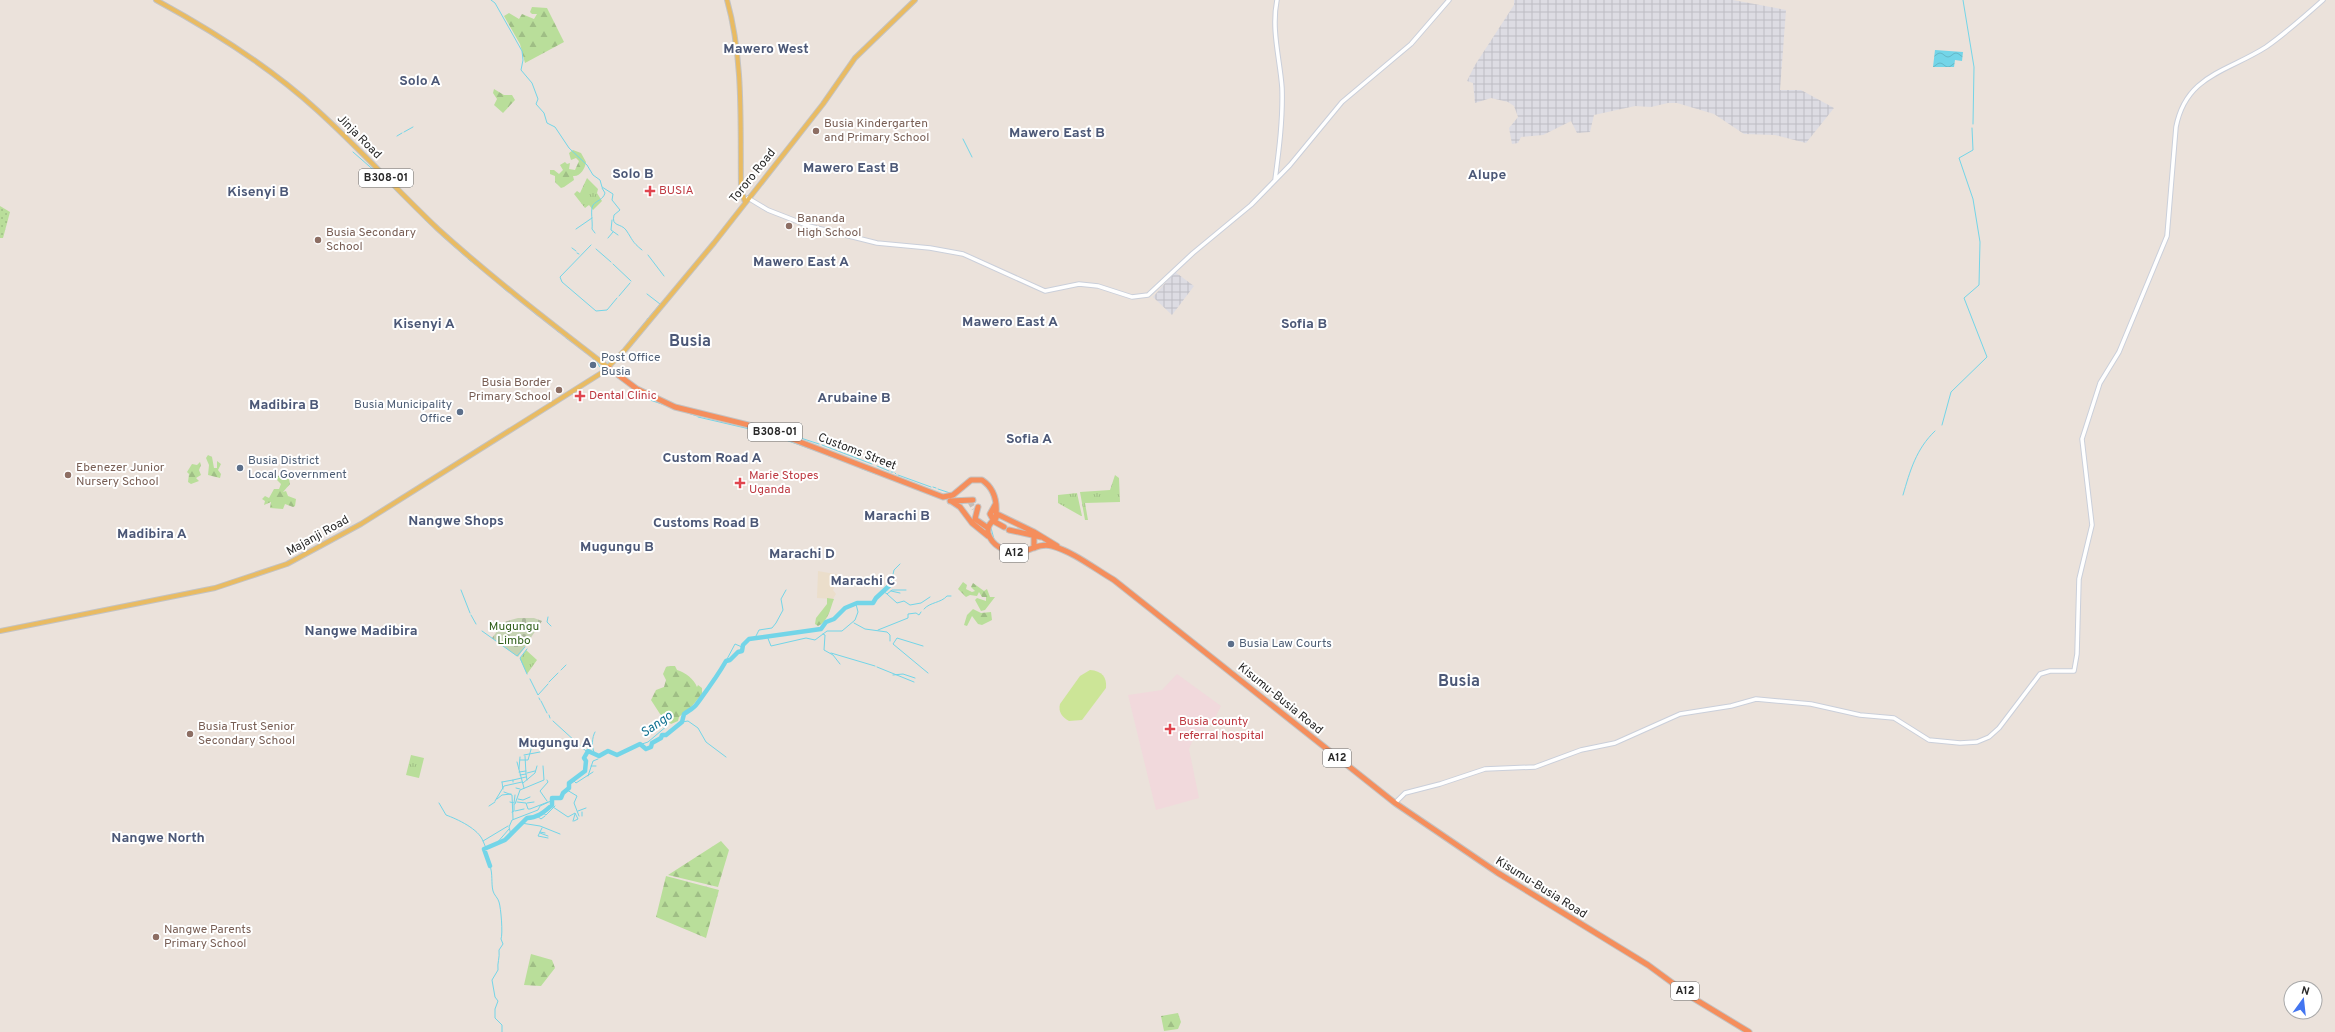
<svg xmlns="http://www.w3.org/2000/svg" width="2335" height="1032" font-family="Overpass,sans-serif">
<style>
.industrial{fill:url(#industrial-grid)}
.education{fill:#ebdecb}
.medical{fill:#f1d9dc}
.grass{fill:url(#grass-tufts)}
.forest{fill:url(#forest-firs)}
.cemetery{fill:url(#cemetery-stones)}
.park{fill:url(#park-dots)}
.pitch{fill:#cce597}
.water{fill:url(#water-waves)}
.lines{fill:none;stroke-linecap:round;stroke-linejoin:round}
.stream{stroke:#73d5e8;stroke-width:1}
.river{stroke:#73d5e8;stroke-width:4.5}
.highway-tunnel{stroke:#c4bdb7;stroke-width:5;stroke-dasharray:5 2.5;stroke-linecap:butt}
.minor-casing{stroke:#cacfda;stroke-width:5.5}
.major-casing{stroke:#c3c3c3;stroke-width:6}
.highway-casing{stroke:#c3c3c3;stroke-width:7}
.minor{stroke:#fff;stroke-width:3.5}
.major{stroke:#e9bb62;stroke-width:4}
.highway{stroke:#f58e5c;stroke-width:5}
.education-dot{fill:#8d6e63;stroke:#fff;stroke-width:1.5}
.health-dot{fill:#e0444e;stroke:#fff;stroke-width:1.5}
.service-dot{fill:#5c6f8a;stroke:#fff;stroke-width:1.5}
.labels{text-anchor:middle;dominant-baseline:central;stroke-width:4;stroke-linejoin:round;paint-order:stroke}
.shield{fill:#fff;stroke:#696969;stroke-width:1}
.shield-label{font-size:11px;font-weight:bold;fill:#292929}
.education-label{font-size:12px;fill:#785e54;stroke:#fff;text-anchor:start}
.street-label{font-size:12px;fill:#292929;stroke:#fff}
.health-label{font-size:12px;fill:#be3a42;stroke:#fff;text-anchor:start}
.service-label{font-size:12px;fill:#4e5e75;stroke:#fff;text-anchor:start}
.park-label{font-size:12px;fill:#33611d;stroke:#fff}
.water-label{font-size:13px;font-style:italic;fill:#147392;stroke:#fff}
.quarter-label{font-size:14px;font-weight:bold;fill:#4c5877;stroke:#fff}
.district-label{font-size:16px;font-weight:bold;fill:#4c5877;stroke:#fff}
</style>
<defs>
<pattern id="industrial-grid" width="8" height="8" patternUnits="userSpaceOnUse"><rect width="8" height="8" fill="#dddce3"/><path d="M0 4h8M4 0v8" fill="none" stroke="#bebdc3"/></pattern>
<pattern id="grass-tufts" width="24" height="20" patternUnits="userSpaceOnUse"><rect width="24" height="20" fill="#b9de9a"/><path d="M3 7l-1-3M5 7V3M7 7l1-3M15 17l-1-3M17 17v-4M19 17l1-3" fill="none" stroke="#9fbe85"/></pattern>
<pattern id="forest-firs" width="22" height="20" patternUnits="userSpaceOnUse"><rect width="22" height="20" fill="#b9de9a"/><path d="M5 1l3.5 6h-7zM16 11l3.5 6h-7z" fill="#9fbe85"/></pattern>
<pattern id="cemetery-stones" width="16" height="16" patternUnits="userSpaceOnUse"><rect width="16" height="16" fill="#c6d3b3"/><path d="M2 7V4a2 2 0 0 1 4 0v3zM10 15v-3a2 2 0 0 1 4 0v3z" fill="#aab59a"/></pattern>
<pattern id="park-dots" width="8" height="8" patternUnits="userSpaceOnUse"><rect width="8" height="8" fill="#b9de9a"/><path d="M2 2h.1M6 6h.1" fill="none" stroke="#9fbe85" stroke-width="1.8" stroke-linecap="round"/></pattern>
<pattern id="water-waves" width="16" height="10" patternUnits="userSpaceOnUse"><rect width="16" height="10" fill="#73d5e8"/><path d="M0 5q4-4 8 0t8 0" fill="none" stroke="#64b7c7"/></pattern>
</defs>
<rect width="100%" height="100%" fill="#ebe2db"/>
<path class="industrial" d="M 1514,0 L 1733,0 L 1786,10 L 1780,90 L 1801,90 L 1834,108 L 1806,143 L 1775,135 L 1744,134 L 1714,114 L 1677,103 L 1668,103 L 1651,107 L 1635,106 L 1594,115 L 1590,132 L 1577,133 L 1571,121 L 1543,135 L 1521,137 L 1518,143 L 1512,144 L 1509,128 L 1518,117 L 1514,106 L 1508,102 L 1491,98 L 1475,103 L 1473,83 L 1467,81 L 1475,65 L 1514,5 Z
M 1175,272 L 1194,286 L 1172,315 L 1153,297 Z"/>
<path class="education" d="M 818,571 L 840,575 L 833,590 L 836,594 L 833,599 L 817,598 Z"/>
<path class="medical" d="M 1177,674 L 1221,706 L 1216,716 L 1192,742 L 1189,749 L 1199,798 L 1156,810 L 1128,695 L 1162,690 Z"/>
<path class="grass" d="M 587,178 L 598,189 L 597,193 L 602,201 L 593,210 L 589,205 L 585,208 L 574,194 L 577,191 L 580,193 Z
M 1115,475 L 1119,478 L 1120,502 L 1085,503 L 1088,520 L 1085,520 L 1080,492 L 1110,490 Z
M 1077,493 L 1082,516 L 1081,516 L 1058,503 L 1058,495 Z
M 526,650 L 537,660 L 527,674 L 520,659 Z
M 411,755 L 424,758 L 419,778 L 406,775 Z"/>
<path class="forest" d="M 532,7 L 547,8 L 564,42 L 525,63 L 520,44 L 504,16 L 509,13 L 519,19 L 522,14 L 534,19 L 537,14 L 532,14 L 530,12 Z
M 494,89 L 504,95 L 512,95 L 515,100 L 503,113 L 494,105 L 497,99 L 493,93 Z
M 573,150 L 581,153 L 586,162 C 585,169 580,177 573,176 L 574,180 L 564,187 L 561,188 L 555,182 L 555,176 L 550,174 L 550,170 L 554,170 L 559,174 L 563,170 L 560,165 L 565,162 L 567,164 L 570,163 L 569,169 L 575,170 L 579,161 L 576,158 L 571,160 L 569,153 Z
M 208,455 L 212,457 L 214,468 L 217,468 L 217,461 L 221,464 L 218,470 L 221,474 L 220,478 L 208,475 L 209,465 L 206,458 Z
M 200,462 L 201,465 L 199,470 L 201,475 L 196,478 L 199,481 L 191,484 L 188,482 L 189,474 L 187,472 L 192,464 L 197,465 Z
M 288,474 L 290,484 L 283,492 L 286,491 L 288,496 L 296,499 L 295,506 L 293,507 L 285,504 L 283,509 L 270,508 L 271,502 L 264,505 L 265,501 L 262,499 L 265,496 L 269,498 L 274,489 L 279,489 L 281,484 L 277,480 L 277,476 L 281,475 L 283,477 Z
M 963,582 L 967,585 L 966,589 L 972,592 L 975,591 L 971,587 L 973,583 L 984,591 L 987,589 L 990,597 L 995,597 L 985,610 L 981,611 L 975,600 L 977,598 L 986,601 L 986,597 L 982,597 L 979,592 L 977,596 L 970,595 L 966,597 L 958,589 Z
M 827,598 L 834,599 C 830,609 828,622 818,626 L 815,624 L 816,618 L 827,604 Z
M 973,609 L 981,613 L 991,612 L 992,620 L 982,625 L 978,624 L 972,616 L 967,626 L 964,625 L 967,615 Z
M 670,666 L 675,666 L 677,670 C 685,672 694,679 697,687 L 698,685 L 702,688 L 702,694 L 692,706 L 679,717 L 678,721 L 671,724 L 660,714 L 651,700 L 656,690 L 664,687 L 666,680 L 663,674 L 666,667 Z
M 721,841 L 729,850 L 718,887 L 668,875 Z
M 666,876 L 719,890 L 706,938 L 656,917 Z
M 531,954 L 552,960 L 555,968 L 541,986 L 524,985 Z
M 1178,1013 L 1181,1022 L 1178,1029 L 1164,1031 L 1161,1016 Z"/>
<path class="cemetery" d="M 518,618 L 534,618 L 542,621 L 518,657 L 492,638 L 504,622 Z"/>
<path class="park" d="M 0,206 L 10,212 L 3,238 L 0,238 Z"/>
<path class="pitch" d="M 1090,670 C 1102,671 1107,677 1106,688 L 1082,720 L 1069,721 C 1062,717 1058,712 1060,704 L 1080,676 Z"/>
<path class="water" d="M 1935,50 L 1963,52 L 1962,61 L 1955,60 L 1954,67 L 1933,67 Z"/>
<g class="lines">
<path class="stream" d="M 491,0 L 495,3 L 522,51 L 523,60 L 521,70 L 532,83 L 538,99 L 536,104 L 544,113 L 547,123 L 555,127 L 569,148 L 587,165 L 593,175 L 600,180 L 602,187 L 613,194 L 612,200 L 620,210 L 614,215 C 611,227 621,223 626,230 C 633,240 631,241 642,250
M 1963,0 L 1974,67 L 1973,124
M 404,132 L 413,127
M 397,136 L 402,133
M 963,139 L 972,157
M 353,152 L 377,173
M 381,176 L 401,196
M 425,220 L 432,226
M 612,220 L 611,230 L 618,235
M 433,227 L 439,233
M 576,229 L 592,218
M 440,233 L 442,236
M 595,233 L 592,229 C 593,222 590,210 593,205 C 597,200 603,200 605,193 L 602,188
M 443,237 L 447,240
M 608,238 L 613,232
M 448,241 L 466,257
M 591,245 L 560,277 L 562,282 L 596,311 L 607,310 L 617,298
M 572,248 L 576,251
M 596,249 L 611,262
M 577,253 L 579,254
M 648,255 L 664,276
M 468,259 L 476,265
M 613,264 L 631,281
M 477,266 L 480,269
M 483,271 L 485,273
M 502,287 L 508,292
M 647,294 L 660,304 L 656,309
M 619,296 L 630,283
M 521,302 L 525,305
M 526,306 L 528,308
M 531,310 L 538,316
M 651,315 L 655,310
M 539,316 L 545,321
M 650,317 L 650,316
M 647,319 L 649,318
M 546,322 L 550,325
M 553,327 L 558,332
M 639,330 L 646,321
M 563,335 L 566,337
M 566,338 L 569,340
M 630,340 L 638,331
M 570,341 L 574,343
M 576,345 L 579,348
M 625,347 L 630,341
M 580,348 L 586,353
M 620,352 L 623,349
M 588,354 L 593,359
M 595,360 L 600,367
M 608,362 L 614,358
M 609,372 L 650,400 L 697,416
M 698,417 L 767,433
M 761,425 L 819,444
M 1942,425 L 1951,392 L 1987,357 L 1964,298 L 1979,285 L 1980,242 L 1973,199 L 1959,158 L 1973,150 L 1972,128
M 769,434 L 825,454
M 822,445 L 872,464
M 827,455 L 831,457
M 877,466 L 889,471
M 860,468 L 876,474
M 891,472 L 893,472
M 895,473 L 896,474
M 898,475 L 931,487
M 933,487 L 936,488
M 938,489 L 950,493
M 1903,495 C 1910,471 1916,449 1935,431
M 991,528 L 994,539
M 891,583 L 894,570 L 900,564
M 461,590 L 470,613
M 883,591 L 887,594 L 892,590 L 906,590
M 891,591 L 900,593
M 887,594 L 897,603 L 904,601 L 910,605 L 921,603 L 930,597
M 924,609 C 930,602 941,603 947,596 L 951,596
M 471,615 L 476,624
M 548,617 L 547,622 L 551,626
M 854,623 L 865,629 L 887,632 L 890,635 L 890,641
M 878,630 L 908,618 L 908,614 L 916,613 L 919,615 L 921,612
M 482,631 L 517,656 L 525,647
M 823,634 L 825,635 L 824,650 L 833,655 L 840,664
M 756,636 L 759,630 L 772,628 L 776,623 L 783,610 L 781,599 L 786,590
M 767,636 L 771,646 L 806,638 L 815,640 L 827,631 L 842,631 L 855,620 L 858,612 L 856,604
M 923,646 L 897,638 L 893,644 L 928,673
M 527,649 L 520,658 L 527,674
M 831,653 L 875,666
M 726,661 L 735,644 L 742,647
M 877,667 L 914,682
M 561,670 L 566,665
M 893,675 L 903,674 L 915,678
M 530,679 L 538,695 L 548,684
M 549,682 L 558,673
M 539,698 L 540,700
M 541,701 L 547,713
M 549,715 L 550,718
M 553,721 L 587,752
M 682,722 L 688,721 L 698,728 L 706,742 L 726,757
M 595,732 C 592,737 591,748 595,754
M 642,744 L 648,742 L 668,725
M 524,755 L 540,752
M 525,756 L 526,774
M 520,760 L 528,760 L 532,746
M 517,762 L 524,788
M 591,766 L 596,766
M 519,769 L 520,757
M 519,772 L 526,771
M 527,773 L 535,771
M 520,775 L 526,774 L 527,780
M 588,776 L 593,761 L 598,759
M 513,780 L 526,777
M 573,780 L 576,783 L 593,772
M 502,782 L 513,780 L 513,782
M 502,782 L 503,789
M 523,783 L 535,773 L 537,766
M 516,788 L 520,789
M 567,790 L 577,796 L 574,803 L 579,816
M 504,792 L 512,795 L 513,819
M 497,799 L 502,795 L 511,794
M 518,799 L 523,800 L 530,797
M 495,801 L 504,786 L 522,782
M 547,801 L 540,791 L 548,782 L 547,780
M 510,802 L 514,803 L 515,795
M 517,802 L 526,803 L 528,809 L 530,809 L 548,802
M 439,803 L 446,815 C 457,819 479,829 483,841
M 527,803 L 534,802
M 489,806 L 495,802
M 553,807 L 568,817 L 575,813 L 578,819 L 574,821
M 515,811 L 524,809
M 578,811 L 586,808
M 512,812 L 514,811 L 514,804 L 515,804 L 520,790 L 544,780 L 543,766
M 582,812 L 582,816
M 543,813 L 546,815 L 555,806
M 537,816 L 541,819 L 545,816
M 573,821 L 575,814
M 521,823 L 540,826 L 560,834
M 542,828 L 538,836 L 548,838
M 540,832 L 545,833
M 540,833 L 548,836
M 511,835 L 509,827 L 512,820 L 538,810 L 540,806 L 551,801
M 496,844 L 509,829
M 486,848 L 483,841 L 508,826
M 490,866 C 493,874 491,883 493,891 C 494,895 498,898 499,902 C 501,908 503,934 501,939 L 503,944 L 499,950 C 500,958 497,963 498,970 L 492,980 L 495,997 L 498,1001 L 495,1009 L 495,1018 L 502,1025 L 502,1032"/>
<path class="river" d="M 490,866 L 484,849 L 505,840 L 527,818 C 538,818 545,811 552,805 L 552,798 L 561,798 L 563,793 L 569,788 L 569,783 L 585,771 L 586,761 L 584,758 L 588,751 L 599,756 L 608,751 L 617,755 L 640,744 L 646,749 L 651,747 L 652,743 L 661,738 L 662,735 L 666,735 L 682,722 L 684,714 C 688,711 694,708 696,705 C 707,690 717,677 726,661 L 730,660 L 738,652 L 742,651 L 743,645 L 749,639 L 821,629 L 826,622 L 834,619 L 845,608 L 857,603 L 873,603 L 876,598 L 890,585"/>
<path class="highway-tunnel" d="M 970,502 L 974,509"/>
<g class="minor-casing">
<path id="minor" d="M 1275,180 C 1279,150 1283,119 1282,88 C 1280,59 1271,30 1277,0
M 748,198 L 768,210 L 809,226 L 877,243 L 930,248 L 963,254 L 1045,291 L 1079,284 L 1098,286 L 1132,297 L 1148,295 L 1193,253 L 1251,205 L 1290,165 L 1342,102 L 1411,44 L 1449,0
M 1395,803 L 1405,793 L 1440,784 L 1485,769 L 1535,767 L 1581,750 L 1615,743 L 1680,714 L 1731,706 L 1756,699 L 1811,704 L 1860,715 L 1894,718 L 1929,740 L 1960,743 L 1977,742 L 1989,737 L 1999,728 L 2040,674 L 2050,671 L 2074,671 L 2077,654 L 2079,579 L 2092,525 L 2082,439 L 2100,383 L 2119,352 L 2167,236 L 2176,127 C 2186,75 2227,72 2266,47 C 2286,33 2304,17 2323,0"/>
</g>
<g class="major-casing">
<path id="major" d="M 156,0 C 213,31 269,66 317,110 C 359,148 397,190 438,229 C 492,278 551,323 609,368
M 727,0 C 744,60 740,127 741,189 L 745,202
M 0,631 L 215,588 L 287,564 L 361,524 L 603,372 L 625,350 L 714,243 L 823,104 L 855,58 L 915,0"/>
</g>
<g class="highway-casing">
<path id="highway" d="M 609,368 L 637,389 L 675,407 L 769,430 L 943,497 L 953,495 L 971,480 L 982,480 C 997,490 998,506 995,522 L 1004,527
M 950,501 L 973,500
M 951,501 L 960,507 L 972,523 L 988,536
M 978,507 L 975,519 L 988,528
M 997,514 L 1034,532 L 1057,546
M 996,518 C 991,522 987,526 988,533 C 990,539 994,544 999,547 C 1021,563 1032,541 1052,546 C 1074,552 1095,569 1114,580 L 1395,803 L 1498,873 L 1648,965 L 1693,998 L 1749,1032
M 994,521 L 990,514 L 995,505
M 1009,530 L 1041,537
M 1034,533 L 1034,548"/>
</g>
<use href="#minor" class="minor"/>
<use href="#major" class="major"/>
<use href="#highway" class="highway"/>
</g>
<g class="education-dot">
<circle cx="816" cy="131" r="4"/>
<circle cx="789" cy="226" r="4"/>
<circle cx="318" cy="240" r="4"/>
<circle cx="559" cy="390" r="4"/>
<circle cx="68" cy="475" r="4"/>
<circle cx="190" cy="734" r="4"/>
<circle cx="156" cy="937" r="4"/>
</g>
<g class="health-dot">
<path d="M648 185h4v4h4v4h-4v4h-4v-4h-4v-4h4z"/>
<path d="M578 390h4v4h4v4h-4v4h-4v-4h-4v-4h4z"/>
<path d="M738 477h4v4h4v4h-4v4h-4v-4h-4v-4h4z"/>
<path d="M1168 723h4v4h4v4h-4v4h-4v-4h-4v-4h4z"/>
</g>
<g class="service-dot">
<circle cx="593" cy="365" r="4"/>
<circle cx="460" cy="412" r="4"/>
<circle cx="240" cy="468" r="4"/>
<circle cx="1231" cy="644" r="4"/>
</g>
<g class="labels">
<g class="shield">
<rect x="359" y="169" width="54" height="18" rx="3"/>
<rect x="748" y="423" width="54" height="18" rx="3"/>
<rect x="1000" y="544" width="28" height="18" rx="3"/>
<rect x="1323" y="749" width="28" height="18" rx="3"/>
<rect x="1671" y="982" width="28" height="18" rx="3"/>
</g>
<g class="shield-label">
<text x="386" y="178">B308-01</text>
<text x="775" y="432">B308-01</text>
<text x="1014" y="553">A12</text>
<text x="1337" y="758">A12</text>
<text x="1685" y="991">A12</text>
</g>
<g class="education-label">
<text x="824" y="124">Busia Kindergarten<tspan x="824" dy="14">and Primary School</tspan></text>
<text x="797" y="219">Bananda<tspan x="797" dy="14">High School</tspan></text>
<text x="326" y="233">Busia Secondary<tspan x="326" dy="14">School</tspan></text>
<text x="551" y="383" text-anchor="end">Busia Border<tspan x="551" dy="14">Primary School</tspan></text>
<text x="76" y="468">Ebenezer Junior<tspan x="76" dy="14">Nursery School</tspan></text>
<text x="198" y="727">Busia Trust Senior<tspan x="198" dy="14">Secondary School</tspan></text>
<text x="164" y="930">Nangwe Parents<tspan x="164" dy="14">Primary School</tspan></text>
</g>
<g class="street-label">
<text transform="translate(359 137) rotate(45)">Jinja Road</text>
<text transform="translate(753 176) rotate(-51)">Tororo Road</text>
<text transform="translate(857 452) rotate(21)">Customs Street</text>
<text transform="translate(318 536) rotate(-29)">Majanji Road</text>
<text transform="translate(1280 699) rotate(39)">Kisumu-Busia Road</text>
<text transform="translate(1541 888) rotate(32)">Kisumu-Busia Road</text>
</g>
<g class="health-label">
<text x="659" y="191">BUSIA</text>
<text x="589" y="396">Dental Clinic</text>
<text x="749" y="476">Marie Stopes<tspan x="749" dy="14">Uganda</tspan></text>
<text x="1179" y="722">Busia county<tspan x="1179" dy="14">referral hospital</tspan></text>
</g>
<g class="service-label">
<text x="601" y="358">Post Office<tspan x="601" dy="14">Busia</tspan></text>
<text x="452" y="405" text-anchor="end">Busia Municipality<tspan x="452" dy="14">Office</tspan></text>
<text x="248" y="461">Busia District<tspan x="248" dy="14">Local Government</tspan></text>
<text x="1239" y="644">Busia Law Courts</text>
</g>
<g class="park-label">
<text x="514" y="627">Mugungu<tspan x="514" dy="14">Limbo</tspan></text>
</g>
<g class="water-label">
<text transform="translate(657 725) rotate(-35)">Sango</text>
</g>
<g class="quarter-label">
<text x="766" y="49">Mawero West</text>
<text x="420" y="81">Solo A</text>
<text x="1057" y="133">Mawero East B</text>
<text x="851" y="168">Mawero East B</text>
<text x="633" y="174">Solo B</text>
<text x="1487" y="175">Alupe</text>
<text x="258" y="192">Kisenyi B</text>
<text x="801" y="262">Mawero East A</text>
<text x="1010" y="322">Mawero East A</text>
<text x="424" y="324">Kisenyi A</text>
<text x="1304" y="324">Sofia B</text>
<text x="854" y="398">Arubaine B</text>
<text x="284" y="405">Madibira B</text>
<text x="1029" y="439">Sofia A</text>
<text x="712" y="458">Custom Road A</text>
<text x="897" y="516">Marachi B</text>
<text x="456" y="521">Nangwe Shops</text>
<text x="706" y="523">Customs Road B</text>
<text x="152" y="534">Madibira A</text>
<text x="617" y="547">Mugungu B</text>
<text x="802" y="554">Marachi D</text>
<text x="863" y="581">Marachi C</text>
<text x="361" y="631">Nangwe Madibira</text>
<text x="555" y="743">Mugungu A</text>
<text x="158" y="838">Nangwe North</text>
</g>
<g class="district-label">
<text x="690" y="342">Busia</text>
<text x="1459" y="682">Busia</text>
</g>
</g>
<g transform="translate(2303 1000) rotate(15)"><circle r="19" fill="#ffffff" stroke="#a9a9a9"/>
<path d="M0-3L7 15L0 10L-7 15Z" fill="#4375f0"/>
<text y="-6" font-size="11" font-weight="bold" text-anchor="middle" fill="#292929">N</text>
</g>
</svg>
